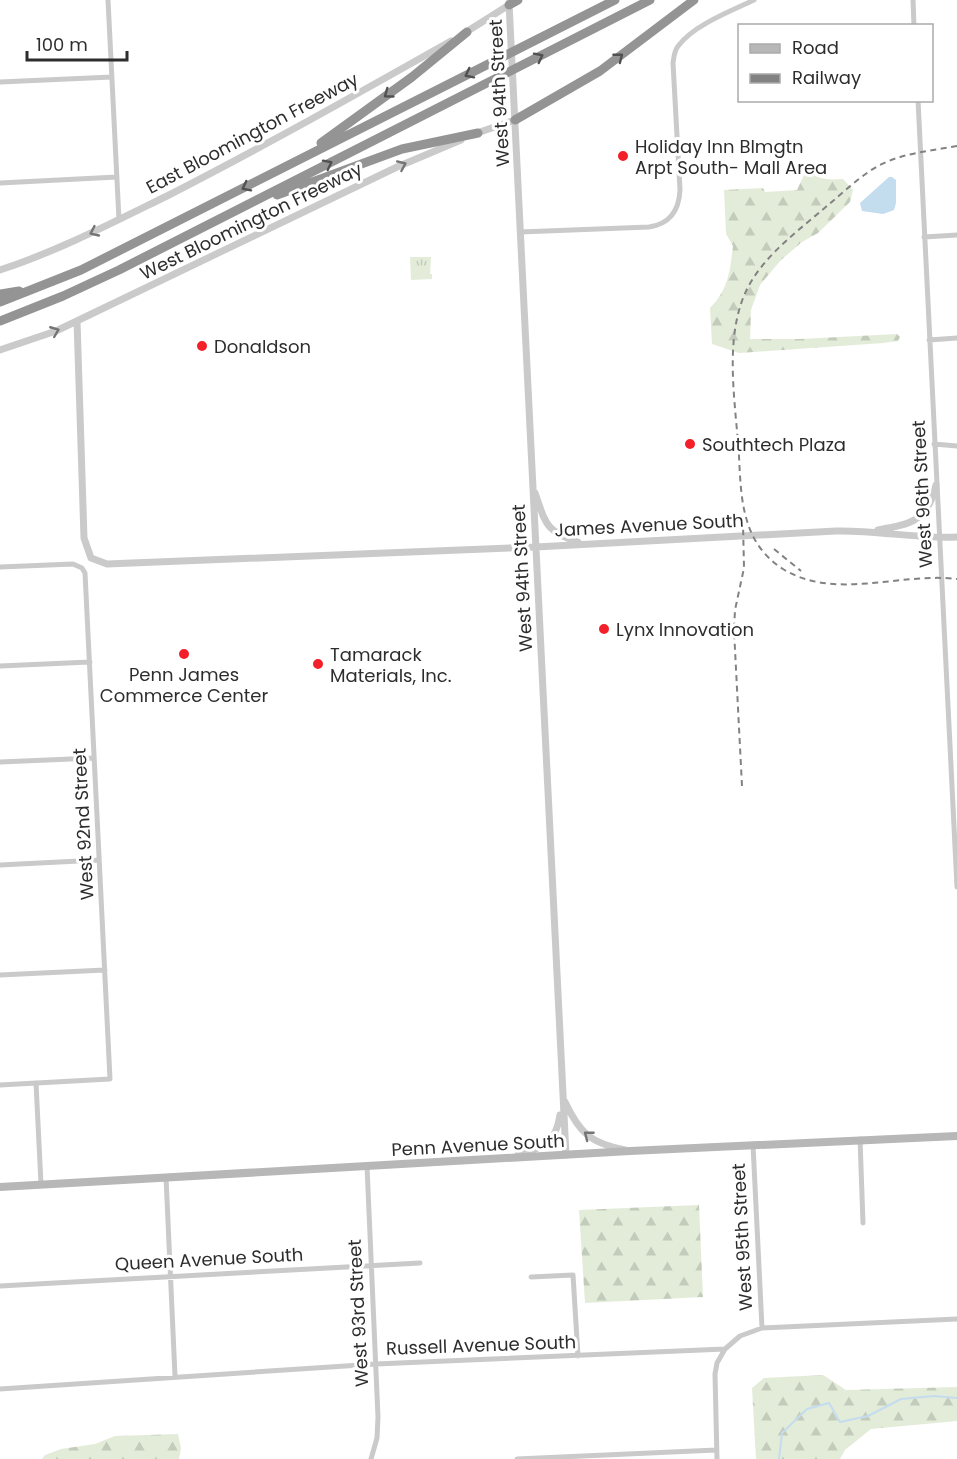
<svg xmlns="http://www.w3.org/2000/svg" width="957" height="1459" font-family="Poppins,sans-serif">
<style>
.forest{fill:url(#forest-firs)}
.park{fill:url(#park-tufts)}
.water{fill:#c3dcee}
.lines{fill:none;stroke-linecap:round;stroke-linejoin:round}
.stream{stroke:#c3dcee;stroke-width:2}
.minor{stroke:#cacaca;stroke-width:5}
.tertiary{stroke:#cacaca;stroke-width:7}
.secondary{stroke:#b7b7b7;stroke-width:8}
.motorway{stroke:#949494;stroke-width:9}
.rail{stroke:#828282;stroke-width:2;stroke-dasharray:6 4.5;stroke-linecap:butt}
.oneway{stroke:#515151}
.oneway2{stroke:#747474}
.poi-dot{fill:#f32029;stroke:#fff;stroke-width:2}
.labels{text-anchor:middle;dominant-baseline:central;stroke-width:6;stroke-linejoin:round;paint-order:stroke}
.street-label{font-size:18px;fill:#2d2d2d;stroke:#fff}
.poi-label{font-size:18px;fill:#2d2d2d;stroke:#fff;text-anchor:start}
</style>
<defs>
<pattern id="forest-firs" width="22" height="20" patternUnits="userSpaceOnUse" patternTransform="scale(1.5)"><rect width="22" height="20" fill="#e3ecd9"/><path d="M5 1l3.5 6h-7zM16 11l3.5 6h-7z" fill="#c3cbbb"/></pattern>
<pattern id="park-tufts" width="24" height="20" patternUnits="userSpaceOnUse" patternTransform="scale(1.5)"><rect width="24" height="20" fill="#e3ecd9"/><path d="M3 7l-1-3M5 7V3M7 7l1-3M15 17l-1-3M17 17v-4M19 17l1-3" fill="none" stroke="#c3cbbb"/></pattern>
</defs>
<rect width="100%" height="100%" fill="#fff"/>
<path class="forest" d="M 806,171 L 808,171 C 819,180 829,180 843,179 L 853,190 L 850,202 L 818,233 L 802,242 L 781,260 L 760,285 L 751,310 L 750,339 L 800,339 L 897,334 L 900,337 L 898,341 L 883,343 L 739,353 L 712,344 L 710,308 C 729,289 730,270 733,246 L 726,234 L 724,190 L 763,188 L 765,192 L 797,190 Z
M 699,1205 L 703,1297 L 585,1303 L 579,1210 Z
M 823,1375 L 846,1390 L 957,1387 L 957,1421 L 871,1429 L 845,1450 L 840,1459 L 756,1459 L 752,1388 L 764,1378 Z
M 178,1434 L 181,1448 L 179,1459 L 42,1459 L 45,1455 L 61,1449 L 95,1444 L 115,1436 Z"/>
<path class="park" d="M 410,257 L 431,257 L 430,274 L 432,274 L 432,279 L 411,280 Z"/>
<path class="water" d="M 889,177 L 892,177 L 896,180 L 896,203 L 894,210 L 883,214 L 862,211 L 860,203 Z"/>
<g class="lines">
<path class="stream" d="M 779,1459 L 782,1433 L 807,1409 L 829,1403 L 840,1422 L 868,1416 L 901,1399 L 934,1396 L 957,1398"/>
<path class="minor" d="M 108,0 L 119,220
M 913,0 L 914,26
M 0,82 L 112,77
M 918,100 L 957,887
M 0,183 L 117,177
M 520,232 L 649,227 C 670,224 679,211 680,190 L 673,63 C 674,57 674,50 679,45 C 694,25 731,11 754,0
M 924,237 L 957,235
M 929,340 L 957,338
M 934,444 L 957,446
M 0,567 L 73,564 L 82,568 L 85,573 L 110,1079 L 0,1085
M 0,666 L 90,662
M 0,762 L 94,758
M 0,865 L 99,860
M 0,975 L 105,970
M 36,1083 L 41,1184
M 860,1139 L 863,1223
M 753,1145 L 762,1328
M 367,1166 L 378,1417 L 377,1438 L 371,1459
M 166,1177 L 175,1376
M 531,1277 L 573,1275 L 578,1356
M 0,1286 L 420,1263
M 0,1389 L 376,1364 L 725,1349 L 740,1336 L 762,1328 L 957,1319
M 517,1459 L 716,1450
M 717,1459 L 715,1374 L 717,1363 L 725,1349"/>
<path class="tertiary" d="M 509,3 L 566,1155
M 463,34 L 509,5
M 474,134 L 515,120
M 0,270 C 58,251 112,223 167,196 C 263,147 357,94 451,41
M 77,321 L 84,538 L 91,558 L 107,564 L 536,547 L 836,531 C 877,530 916,539 957,537
M 0,350 L 56,331 L 397,167 L 461,140
M 535,493 C 546,524 545,531 578,542
M 878,530 C 911,524 928,521 936,485
M 565,1102 C 580,1134 591,1143 625,1150
M 518,1155 C 543,1148 556,1143 560,1115"/>
<path class="secondary" d="M 0,1187 L 630,1151 L 957,1136"/>
<path class="motorway" d="M 509,5 L 518,0
M 515,120 L 600,71 L 694,0
M 321,143 L 412,77 L 467,32
M 277,195 L 402,149 L 478,133
M 0,294 L 19,291
M 0,302 L 81,270 L 615,0
M 0,321 L 63,296 L 119,270 L 650,0"/>
<path class="rail" d="M 957,146 C 930,151 902,153 878,166 C 860,176 844,192 828,205 C 795,234 753,262 740,307 C 726,353 736,408 739,456 C 741,499 742,543 783,569 C 835,601 900,572 957,579
M 774,549 L 801,571
M 742,786 L 734,630 L 735,610 L 744,568 L 743,523"/>
</g>
<defs><path id="oneway-chevron" d="M-2-3.5L2.5 0L-2 3.5" fill="none" stroke-width="1.6" stroke-linecap="round" stroke-linejoin="round" transform="scale(1.5)"/></defs>
<g class="oneway">
<use href="#oneway-chevron" transform="translate(539 57) rotate(-27)"/>
<use href="#oneway-chevron" transform="translate(619 57) rotate(-38)"/>
<use href="#oneway-chevron" transform="translate(469 74) rotate(153)"/>
<use href="#oneway-chevron" transform="translate(388 94) rotate(144)"/>
<use href="#oneway-chevron" transform="translate(328 164) rotate(-27)"/>
<use href="#oneway-chevron" transform="translate(246 187) rotate(153)"/>
</g>
<g class="oneway2">
<use href="#oneway-chevron" transform="translate(402 165) rotate(-24)"/>
<use href="#oneway-chevron" transform="translate(94 232) rotate(155)"/>
<use href="#oneway-chevron" transform="translate(55 331) rotate(-22)"/>
<use href="#oneway-chevron" transform="translate(588 1135) rotate(-142)"/>
</g>
<g class="poi-dot">
<circle cx="623" cy="156" r="6"/>
<circle cx="202" cy="346" r="6"/>
<circle cx="690" cy="444" r="6"/>
<circle cx="604" cy="629" r="6"/>
<circle cx="184" cy="654" r="6"/>
<circle cx="318" cy="664" r="6"/>
</g>
<g class="labels">
<g class="street-label">
<text transform="translate(499 93) rotate(-93)">West 94th Street</text>
<text transform="translate(252 133) rotate(-28)">East Bloomington Freeway</text>
<text transform="translate(251 221) rotate(-26)">West Bloomington Freeway</text>
<text transform="translate(922 494) rotate(-93)">West 96th Street</text>
<text transform="translate(649 525) rotate(-3)">James Avenue South</text>
<text transform="translate(522 578) rotate(-93)">West 94th Street</text>
<text transform="translate(83 824) rotate(-93)">West 92nd Street</text>
<text transform="translate(478 1145) rotate(-3)">Penn Avenue South</text>
<text transform="translate(742 1237) rotate(-93)">West 95th Street</text>
<text transform="translate(209 1259) rotate(-3)">Queen Avenue South</text>
<text transform="translate(358 1313) rotate(-93)">West 93rd Street</text>
<text transform="translate(481 1345) rotate(-2)">Russell Avenue South</text>
</g>
<g class="poi-label">
<text x="635" y="146">Holiday Inn Blmgtn<tspan x="635" dy="21">Arpt South- Mall Area</tspan></text>
<text x="214" y="346">Donaldson</text>
<text x="702" y="444">Southtech Plaza</text>
<text x="616" y="629">Lynx Innovation</text>
<text x="330" y="654">Tamarack<tspan x="330" dy="21">Materials, Inc.</tspan></text>
<text x="184" y="674" text-anchor="middle">Penn James<tspan x="184" dy="21">Commerce Center</tspan></text>
</g>
</g>
<rect x="738" y="24" width="195" height="78" fill="#ffffff" stroke="#ababab" stroke-width="1.5"/>
<rect x="750" y="44" width="30" height="9" fill="#b7b7b7" stroke="#ababab" stroke-width="1.5"/>
<text x="792" y="54" font-size="18" fill="#2d2d2d">Road</text>
<rect x="750" y="74" width="30" height="9" fill="#828282" stroke="#ababab" stroke-width="1.5"/>
<text x="792" y="84" font-size="18" fill="#2d2d2d">Railway</text>
<path d="M27 51v9h100v-9" fill="none" stroke="#2d2d2d" stroke-width="3"/>
<text x="36" y="51" font-size="18" fill="#2d2d2d" stroke="#ffffff" stroke-width="4.5" paint-order="stroke">100 m</text>
</svg>
